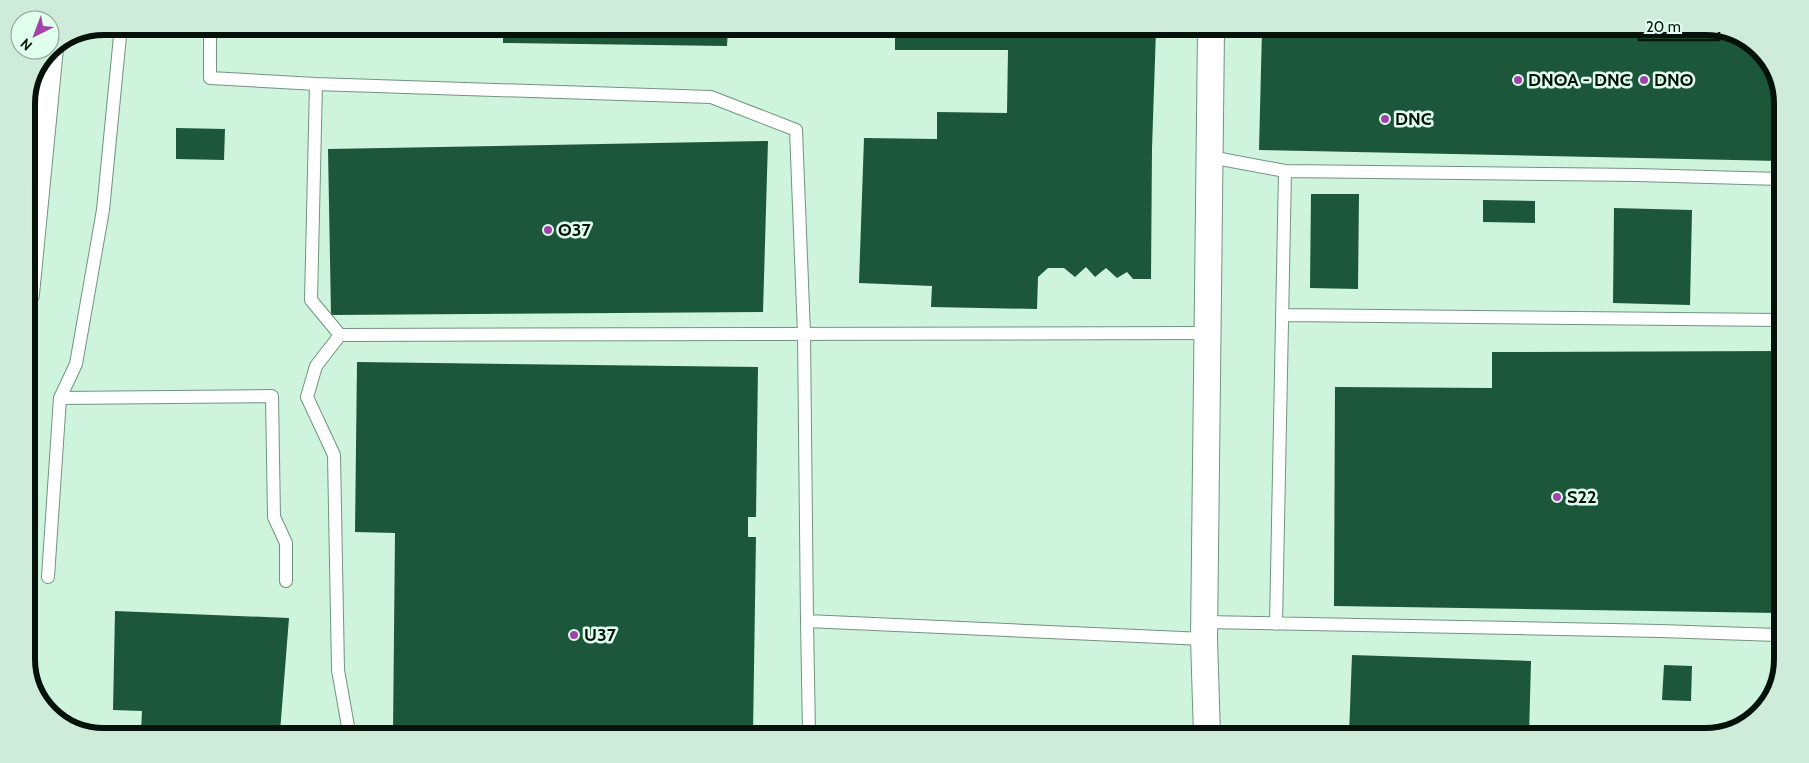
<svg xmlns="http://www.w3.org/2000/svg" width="1809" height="763" font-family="Cabin,sans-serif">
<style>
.building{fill:#1d573b}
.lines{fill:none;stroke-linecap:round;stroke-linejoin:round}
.lane-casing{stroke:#71947f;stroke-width:14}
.street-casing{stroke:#71947f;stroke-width:28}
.lane{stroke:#fff;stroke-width:12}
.street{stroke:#fff;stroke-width:26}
.poi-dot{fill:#a243ab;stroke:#e1ffed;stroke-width:2}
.labels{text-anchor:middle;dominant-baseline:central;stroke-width:5;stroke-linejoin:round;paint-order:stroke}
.poi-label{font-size:18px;font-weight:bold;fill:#05120a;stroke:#e1ffed;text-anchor:start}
.rim{fill:none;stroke:#05120a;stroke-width:6}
</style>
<rect width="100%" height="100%" fill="#cef4dd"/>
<path class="building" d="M 503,28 L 728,28 L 727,46 L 503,43 Z
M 895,29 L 1156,30 L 1152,148 L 1151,279 L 1133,279 L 1127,272 L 1117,278 L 1106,268 L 1095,277 L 1086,267 L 1075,277 L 1064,268 L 1048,268 L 1038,277 L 1037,309 L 931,307 L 932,286 L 859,283 L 864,138 L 937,139 L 937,112 L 1007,113 L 1008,50 L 895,50 Z
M 1262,30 L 1734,32 L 1769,61 L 1783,99 L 1782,161 L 1259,150 Z
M 176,128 L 225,129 L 224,160 L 176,159 Z
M 768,141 L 763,312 L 331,315 L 328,149 Z
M 1311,194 L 1359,194 L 1358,289 L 1310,288 Z
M 1483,200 L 1535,201 L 1535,223 L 1483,222 Z
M 1614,208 L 1692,210 L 1690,305 L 1613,303 Z
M 1780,351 L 1778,613 L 1334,606 L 1335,387 L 1492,388 L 1492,352 Z
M 357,362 L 758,367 L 756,517 L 748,517 L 748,537 L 756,537 L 753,733 L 393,732 L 395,533 L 355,532 Z
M 115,611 L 289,618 L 280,732 L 141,731 L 142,711 L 113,710 Z
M 1352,655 L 1531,661 L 1529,736 L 1349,735 Z
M 1664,665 L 1692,666 L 1691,701 L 1662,700 Z"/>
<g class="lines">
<g class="lane-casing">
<path id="lane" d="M 210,27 L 210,78 L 316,84 L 711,97 L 796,130 L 804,334 L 807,621 L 1204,639
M 316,84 L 311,300 L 340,335 L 1208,333
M 1210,157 L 1285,171 L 1637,175 L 1782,179
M 1283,315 L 1780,320
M 340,335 L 316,366 L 307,397 L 334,455 L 338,670 L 349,732
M 60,398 L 272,396 L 274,517 L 286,543 L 286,581
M 48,577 L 60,398 L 76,364 L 103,210 L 121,26
M 807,621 L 809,734
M 1205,622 L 1660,631 L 1777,635
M 1276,624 L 1285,171"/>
</g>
<g class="street-casing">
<path id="street" d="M 26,294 L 50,48
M 1207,735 L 1204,639 L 1211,30"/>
</g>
<use href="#lane" class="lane"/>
<use href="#street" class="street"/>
</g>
<g class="poi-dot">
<circle cx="1518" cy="80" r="5"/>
<circle cx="1644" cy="80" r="5"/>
<circle cx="1385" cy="119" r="5"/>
<circle cx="548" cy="230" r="5"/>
<circle cx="1557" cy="497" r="5"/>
<circle cx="574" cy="635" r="5"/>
</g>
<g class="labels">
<g class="poi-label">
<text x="1528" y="80">DNOA - DNC</text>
<text x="1654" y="80">DNO</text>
<text x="1395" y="119">DNC</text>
<text x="558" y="230">O37</text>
<text x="1567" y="497">S22</text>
<text x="584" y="635">U37</text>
</g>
</g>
<path d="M0 0H1809V763H0ZM104 35H1705A69 69 0 0 1 1774 104V659A69 69 0 0 1 1705 728H104A69 69 0 0 1 35 659V104A69 69 0 0 1 104 35Z" fill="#cfecdb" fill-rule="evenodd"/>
<path class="rim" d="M104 35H1705A69 69 0 0 1 1774 104V659A69 69 0 0 1 1705 728H104A69 69 0 0 1 35 659V104A69 69 0 0 1 104 35Z"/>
<g transform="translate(35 35) rotate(222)"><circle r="24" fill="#e1ffed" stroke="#89a092"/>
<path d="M0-4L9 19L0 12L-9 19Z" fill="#a243ab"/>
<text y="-8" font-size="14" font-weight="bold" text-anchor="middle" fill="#05120a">N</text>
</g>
<path d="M1639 32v8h80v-8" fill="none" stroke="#05120a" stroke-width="2.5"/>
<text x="1646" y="32" font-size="15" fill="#05120a" stroke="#e1ffed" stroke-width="4" paint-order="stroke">20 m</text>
</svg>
